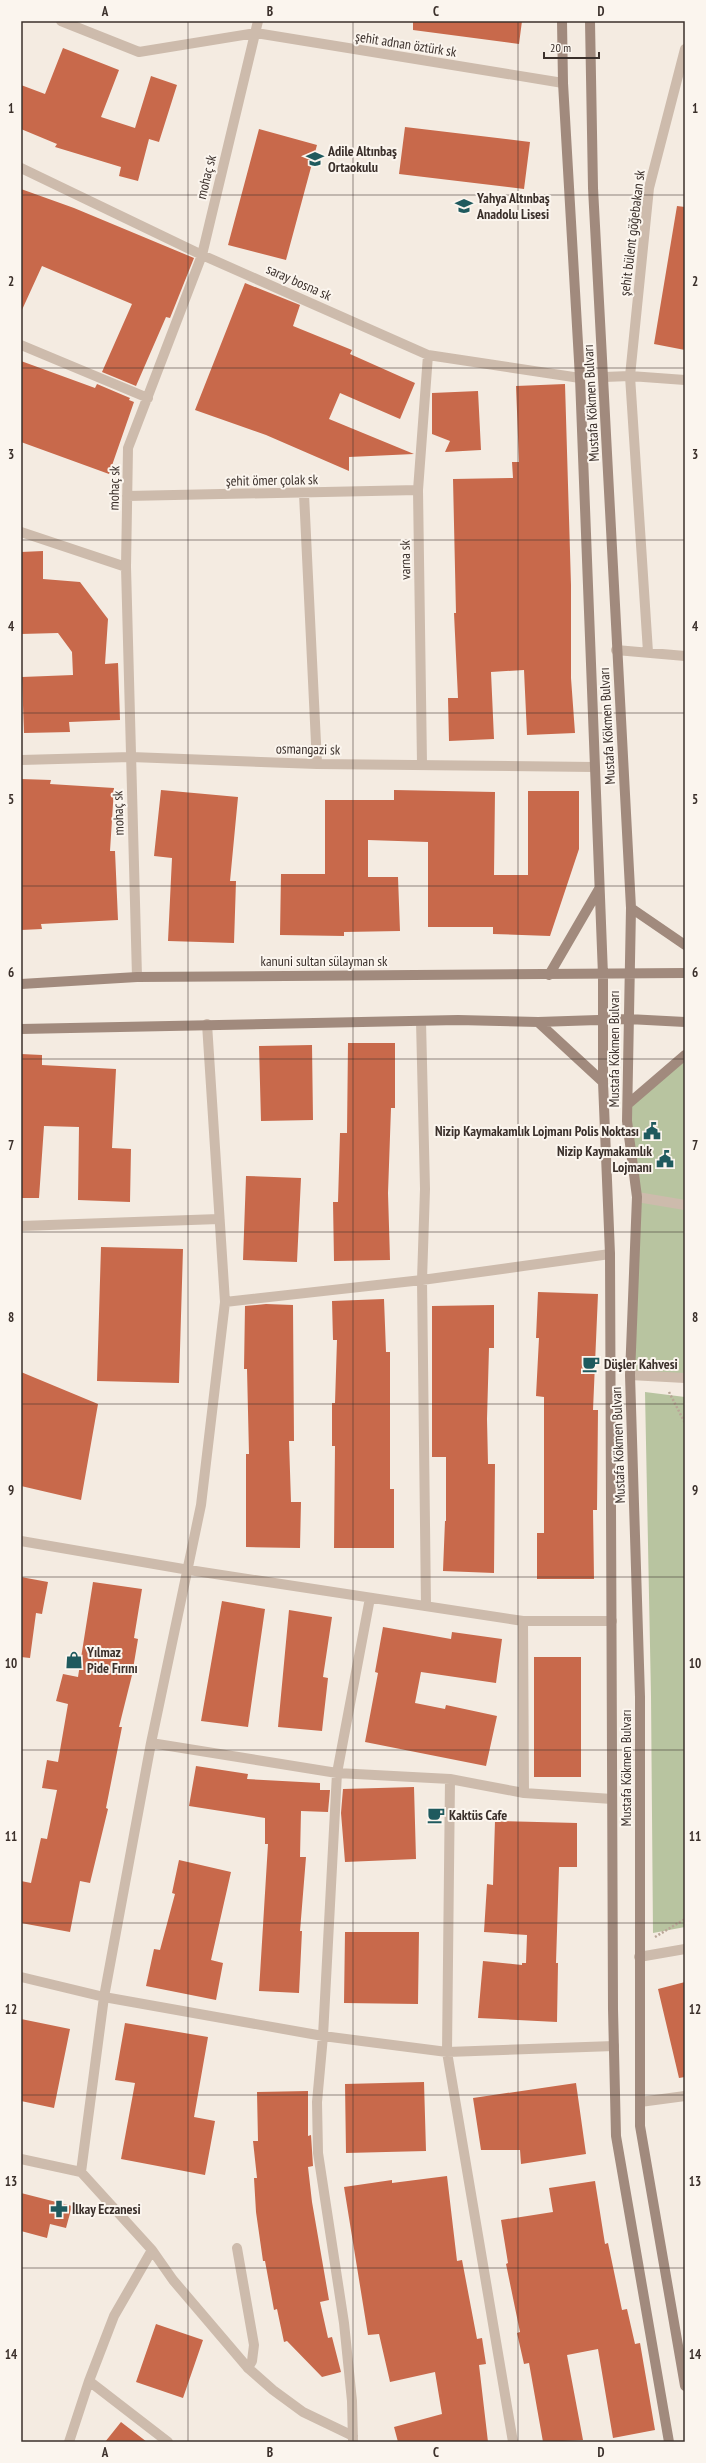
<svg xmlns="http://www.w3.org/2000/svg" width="706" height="2463" font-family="'PT Sans Narrow',sans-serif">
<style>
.green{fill:#b8c4a0}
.building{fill:#c8694b}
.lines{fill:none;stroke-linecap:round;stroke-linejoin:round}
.path{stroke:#b9a596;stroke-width:2.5;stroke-dasharray:2 2;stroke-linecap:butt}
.service{stroke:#cdbbac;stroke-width:10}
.minor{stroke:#cdbbac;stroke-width:10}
.secondary{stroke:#a18a7d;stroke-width:10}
.grid{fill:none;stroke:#3b302b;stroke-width:1;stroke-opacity:0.55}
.labels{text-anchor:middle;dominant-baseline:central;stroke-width:4;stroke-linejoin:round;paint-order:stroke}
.street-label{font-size:14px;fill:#3b302b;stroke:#fbf5ee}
.poi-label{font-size:14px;font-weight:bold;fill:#3b302b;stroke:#fbf5ee;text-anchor:start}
.neatline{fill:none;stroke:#3b302b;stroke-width:1.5}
.grid-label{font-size:13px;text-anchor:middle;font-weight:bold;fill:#3b302b}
</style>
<rect width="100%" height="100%" fill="#f4ebe1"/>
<path class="green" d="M 685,1055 L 685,1378 L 630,1375 L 637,1197 L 628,1104 Z
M 645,1392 L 685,1397 L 685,1927 L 653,1933 L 651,1696 Z"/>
<path class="building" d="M 413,21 L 522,21 L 519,44 L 413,30 Z
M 63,48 L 119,70 L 101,117 L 135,128 L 151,76 L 177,85 L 159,142 L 149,139 L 138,181 L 119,176 L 121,167 L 55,147 L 57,144 L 21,129 L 21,85 L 45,94 Z
M 405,127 L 530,142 L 524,189 L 399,174 Z
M 259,129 L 317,145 L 286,260 L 228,245 Z
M 21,189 L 74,208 L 194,258 L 170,318 L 166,317 L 136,386 L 102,372 L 132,304 L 42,266 L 21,312 Z
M 677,206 L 685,207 L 685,350 L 654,344 Z
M 245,283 L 300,305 L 293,326 L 352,350 L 350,354 L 415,383 L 400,419 L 340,393 L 329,419 L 414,454 L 349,457 L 349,471 L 266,435 L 195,410 Z
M 21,361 L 95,388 L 97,384 L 130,398 L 129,400 L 134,402 L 109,474 L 21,442 Z
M 565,384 L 571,585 L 571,678 L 575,733 L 527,735 L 524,670 L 491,672 L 494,739 L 449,741 L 448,698 L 458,698 L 454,613 L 456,613 L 453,479 L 513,478 L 512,462 L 519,462 L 516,386 Z
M 478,391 L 481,450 L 445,452 L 450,441 L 432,434 L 432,393 Z
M 43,551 L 43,579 L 80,582 L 108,619 L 105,664 L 118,663 L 120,720 L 69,722 L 70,732 L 24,733 L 22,677 L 73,675 L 72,652 L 58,633 L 21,634 L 21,552 Z
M 21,779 L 51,780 L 50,784 L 114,788 L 110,851 L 115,851 L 118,920 L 41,924 L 42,929 L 21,930 Z
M 161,790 L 238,797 L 230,881 L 236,881 L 234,943 L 168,941 L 172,858 L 154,856 Z
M 394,790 L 495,792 L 494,875 L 528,875 L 528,791 L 579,791 L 579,849 L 550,936 L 493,934 L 493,927 L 428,927 L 428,842 L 368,840 L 368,877 L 398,877 L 400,931 L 344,932 L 344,936 L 280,935 L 281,874 L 325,874 L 325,800 L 394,800 Z
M 348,1043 L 395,1043 L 395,1108 L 391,1108 L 388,1193 L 390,1260 L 334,1261 L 333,1202 L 338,1202 L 340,1133 L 347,1133 Z
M 312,1045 L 313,1120 L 261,1121 L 259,1046 Z
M 21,1054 L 42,1055 L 42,1065 L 116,1069 L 112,1148 L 131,1149 L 130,1202 L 78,1200 L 79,1127 L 44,1126 L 39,1198 L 21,1198 Z
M 246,1176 L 301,1178 L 297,1262 L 243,1260 Z
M 101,1247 L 183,1249 L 179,1383 L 97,1381 Z
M 538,1292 L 598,1294 L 593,1410 L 598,1410 L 597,1510 L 593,1510 L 594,1579 L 537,1579 L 537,1533 L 544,1533 L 544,1397 L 536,1396 L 539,1338 L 536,1338 Z
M 384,1299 L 386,1352 L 390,1352 L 390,1489 L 394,1489 L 394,1548 L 334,1548 L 335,1446 L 332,1446 L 332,1403 L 335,1403 L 337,1340 L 333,1340 L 332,1301 Z
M 266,1304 L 293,1305 L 294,1441 L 289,1441 L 291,1502 L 301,1502 L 300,1548 L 246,1547 L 246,1454 L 249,1454 L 247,1369 L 244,1369 L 245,1306 Z
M 494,1305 L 494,1348 L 489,1348 L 487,1419 L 488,1464 L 495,1464 L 494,1573 L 443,1571 L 445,1521 L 446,1521 L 446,1457 L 432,1457 L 432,1306 Z
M 21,1372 L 98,1404 L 81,1500 L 21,1486 Z
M 21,1577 L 48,1582 L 42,1614 L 36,1613 L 30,1658 L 21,1657 Z
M 93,1582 L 142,1589 L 134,1638 L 138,1639 L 132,1675 L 119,1727 L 122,1727 L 106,1808 L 108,1809 L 90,1883 L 80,1881 L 70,1932 L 21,1923 L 21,1881 L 31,1883 L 41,1838 L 47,1839 L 57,1790 L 42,1788 L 47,1760 L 58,1762 L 68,1704 L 56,1701 L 63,1674 L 78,1677 Z
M 222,1601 L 265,1609 L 248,1727 L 201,1721 Z
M 289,1610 L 332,1617 L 323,1677 L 328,1678 L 322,1731 L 278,1727 Z
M 383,1627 L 451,1639 L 452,1632 L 502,1639 L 496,1683 L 421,1672 L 415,1703 L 445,1709 L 446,1705 L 497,1716 L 486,1766 L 365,1742 L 378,1673 L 375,1672 Z
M 534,1657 L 581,1657 L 581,1777 L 534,1777 Z
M 196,1766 L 248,1774 L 247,1779 L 320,1783 L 320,1790 L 330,1790 L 328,1812 L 301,1811 L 300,1857 L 306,1857 L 300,1931 L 302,1931 L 299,1993 L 259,1991 L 268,1844 L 265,1844 L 265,1818 L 189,1806 Z
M 414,1787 L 416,1859 L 345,1862 L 341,1813 L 343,1789 Z
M 495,1821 L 577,1823 L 577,1867 L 559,1867 L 556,1963 L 558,1963 L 557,2022 L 478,2018 L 483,1961 L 522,1965 L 522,1963 L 526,1963 L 527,1935 L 484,1932 L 487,1884 L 493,1885 Z
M 179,1860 L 231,1872 L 211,1960 L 223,1963 L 216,2000 L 146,1986 L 154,1949 L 160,1950 L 175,1894 L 172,1893 Z
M 345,1932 L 419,1932 L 418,2004 L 344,2003 Z
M 685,1982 L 685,2077 L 679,2078 L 658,1989 Z
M 21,2019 L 70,2029 L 54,2108 L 21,2101 Z
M 125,2023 L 208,2037 L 194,2117 L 215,2121 L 205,2175 L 121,2159 L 135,2083 L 115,2080 Z
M 424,2082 L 426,2151 L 346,2153 L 345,2084 Z
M 576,2083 L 586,2154 L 521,2164 L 520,2150 L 481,2150 L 473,2098 Z
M 308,2091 L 308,2136 L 311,2135 L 313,2166 L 308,2167 L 312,2202 L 329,2300 L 320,2302 L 328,2338 L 332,2337 L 341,2372 L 322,2377 L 287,2341 L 284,2342 L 277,2309 L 274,2310 L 265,2261 L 263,2261 L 256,2212 L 254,2178 L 257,2178 L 253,2141 L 258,2141 L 257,2092 Z
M 447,2176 L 457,2261 L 462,2260 L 477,2339 L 482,2338 L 486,2364 L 479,2365 L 488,2442 L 398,2442 L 394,2427 L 442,2414 L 435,2372 L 390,2382 L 379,2334 L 368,2335 L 344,2187 L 392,2180 L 392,2183 Z
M 595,2181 L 605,2244 L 608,2243 L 622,2310 L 627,2309 L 635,2344 L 640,2343 L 655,2430 L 613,2438 L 598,2349 L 567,2355 L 583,2440 L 543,2442 L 529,2363 L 524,2364 L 517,2333 L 520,2332 L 506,2264 L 508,2263 L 501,2220 L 553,2212 L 549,2188 Z
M 21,2193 L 72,2206 L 66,2228 L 50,2224 L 47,2238 L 21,2231 Z
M 156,2324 L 203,2340 L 183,2398 L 136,2382 Z
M 121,2422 L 147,2442 L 105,2442 Z"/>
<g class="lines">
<path class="path" d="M 669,1392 L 685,1423
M 655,1937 L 685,1919"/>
<path class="service" d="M 237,2248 L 254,2345 L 252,2361 L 248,2368"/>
<path class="minor" d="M 61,21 L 139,52 L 256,33 L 563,83
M 21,168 L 202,255 L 428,355 L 580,378
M 21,345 L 148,398
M 604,377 L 630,376 L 685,380
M 304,494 L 317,764
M 127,496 L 418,490
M 21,532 L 126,567
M 616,650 L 685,656
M 648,652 L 630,376 L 649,188 L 685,49
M 21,760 L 131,757 L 317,764 L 594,767
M 422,764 L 418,490 L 428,355
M 137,977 L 126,567 L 128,448 L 202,255 L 258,21
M 421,1021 L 425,1189 L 422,1280 L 426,1606
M 637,1197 L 685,1205
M 21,1226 L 219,1219
M 225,1302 L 422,1280 L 610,1254
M 630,1375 L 685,1378
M 21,1541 L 189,1570 L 523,1621 L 612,1621
M 523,1621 L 524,1793
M 151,1743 L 337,1773 L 450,1779 L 524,1793 L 612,1799
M 450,1779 L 447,2052 L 513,2442
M 639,1957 L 685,1949
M 21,1977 L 104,1997 L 323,2036 L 447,2052 L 614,2046
M 640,2102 L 685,2096
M 21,2159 L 81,2172 L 152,2250 L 173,2280 L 248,2368 L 273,2390 L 303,2412 L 353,2436
M 81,2172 L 104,1997 L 151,1743 L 201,1505 L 225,1302 L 207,1024
M 89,2381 L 168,2442
M 69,2442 L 89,2381 L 114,2316 L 152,2250
M 353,2442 L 352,2401 L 344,2323 L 318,2153 L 317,2102 L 323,2036 L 337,1773 L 370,1598"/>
<path class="secondary" d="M 562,21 L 563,83 L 580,378 L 603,975 L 603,1082 L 610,1254 L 613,2009 L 616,2136 L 669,2442
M 590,21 L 593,188 L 631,908 L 627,1121 L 637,1197 L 630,1375 L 640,1697 L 640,2126 L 685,2386
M 631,908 L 685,945
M 549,975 L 599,889
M 21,984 L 137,977 L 685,973
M 538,1022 L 603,1082
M 21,1029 L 458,1020 L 538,1022 L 628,1019 L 685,1022
M 628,1104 L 685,1055"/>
</g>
<path class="grid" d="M 188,21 L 188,2442M 353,21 L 353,2442M 518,21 L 518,2442M 21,195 L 685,195M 21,368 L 685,368M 21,540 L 685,540M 21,713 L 685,713M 21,886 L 685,886M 21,1059 L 685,1059M 21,1232 L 685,1232M 21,1404 L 685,1404M 21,1577 L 685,1577M 21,1750 L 685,1750M 21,1923 L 685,1923M 21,2095 L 685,2095M 21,2268 L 685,2268"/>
<defs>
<g id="school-bare" transform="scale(1.38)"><path d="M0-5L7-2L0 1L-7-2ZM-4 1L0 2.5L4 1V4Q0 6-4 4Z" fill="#1f5a5e" stroke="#fbf5ee" stroke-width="2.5" paint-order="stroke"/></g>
<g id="civic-bare" transform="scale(1.38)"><path d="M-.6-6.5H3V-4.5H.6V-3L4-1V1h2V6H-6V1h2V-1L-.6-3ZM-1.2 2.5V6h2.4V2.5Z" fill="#1f5a5e" stroke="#fbf5ee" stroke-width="2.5" paint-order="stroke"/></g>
<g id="cafe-bare" transform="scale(1.38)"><path d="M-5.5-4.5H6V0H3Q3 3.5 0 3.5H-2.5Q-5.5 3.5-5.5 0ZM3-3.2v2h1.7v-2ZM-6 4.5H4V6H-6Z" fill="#1f5a5e" stroke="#fbf5ee" stroke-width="2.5" paint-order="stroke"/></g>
<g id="shop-bare" transform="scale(1.38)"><path d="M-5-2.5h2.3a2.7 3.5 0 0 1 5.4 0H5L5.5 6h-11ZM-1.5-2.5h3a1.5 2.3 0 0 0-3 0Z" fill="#1f5a5e" stroke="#fbf5ee" stroke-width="2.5" paint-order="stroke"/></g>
<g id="pharmacy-bare" transform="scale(1.38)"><path d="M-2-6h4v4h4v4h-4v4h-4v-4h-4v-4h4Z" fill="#1f5a5e" stroke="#fbf5ee" stroke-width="2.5" paint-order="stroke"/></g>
</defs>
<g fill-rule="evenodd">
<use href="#school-bare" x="315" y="159"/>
<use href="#school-bare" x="464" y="206"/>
<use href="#civic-bare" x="652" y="1131"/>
<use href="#civic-bare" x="665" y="1159"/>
<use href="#cafe-bare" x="591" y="1364"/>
<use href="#shop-bare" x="74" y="1660"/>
<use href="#cafe-bare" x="436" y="1815"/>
<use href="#pharmacy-bare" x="59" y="2209"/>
</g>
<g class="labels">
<g class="street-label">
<text transform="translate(406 44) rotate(9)">şehit adnan öztürk sk</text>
<text transform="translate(206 177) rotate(-76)">mohaç sk</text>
<text transform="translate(632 233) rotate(-83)">şehit bülent göğebakan sk</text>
<text transform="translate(299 282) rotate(24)">saray bosna sk</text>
<text transform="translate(591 403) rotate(-93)">Mustafa Kökmen Bulvarı</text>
<text transform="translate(272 480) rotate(-1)">şehit ömer çolak sk</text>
<text transform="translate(114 488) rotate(-89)">mohaç sk</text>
<text transform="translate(405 560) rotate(-91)">varna sk</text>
<text transform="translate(607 726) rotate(-93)">Mustafa Kökmen Bulvarı</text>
<text transform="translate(308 749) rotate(1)">osmangazi sk</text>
<text transform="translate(118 813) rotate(-92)">mohaç sk</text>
<text x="324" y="961">kanuni sultan sülayman sk</text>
<text transform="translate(614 1049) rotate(-90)">Mustafa Kökmen Bulvarı</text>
<text transform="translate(618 1445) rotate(-92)">Mustafa Kökmen Bulvarı</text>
<text transform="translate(626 1768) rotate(-90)">Mustafa Kökmen Bulvarı</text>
</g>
<g class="poi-label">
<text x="328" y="151">Adile Altınbaş<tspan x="328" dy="16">Ortaokulu</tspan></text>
<text x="477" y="198">Yahya Altınbaş<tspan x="477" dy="16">Anadolu Lisesi</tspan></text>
<text x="639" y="1131" text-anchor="end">Nizip Kaymakamlık Lojmanı Polis Noktası</text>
<text x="652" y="1151" text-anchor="end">Nizip Kaymakamlık<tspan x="652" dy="16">Lojmanı</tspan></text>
<text x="604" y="1364">Düşler Kahvesi</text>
<text x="87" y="1652">Yılmaz<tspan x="87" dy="16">Pide Fırını</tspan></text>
<text x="449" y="1815">Kaktüs Cafe</text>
<text x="72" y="2209">İlkay Eczanesi</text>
</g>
</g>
<rect width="706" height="2463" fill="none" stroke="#fbf5ee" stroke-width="44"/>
<path d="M544 52v6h55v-6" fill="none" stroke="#3b302b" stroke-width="2"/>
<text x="550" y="52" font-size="12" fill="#3b302b" stroke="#fbf5ee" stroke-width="3" paint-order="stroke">20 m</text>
<rect x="22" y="22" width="662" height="2419" class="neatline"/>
<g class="grid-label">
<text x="105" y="16">A</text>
<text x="270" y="16">B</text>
<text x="436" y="16">C</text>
<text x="601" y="16">D</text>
<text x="11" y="113">1</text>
<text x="695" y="113">1</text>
<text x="11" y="286">2</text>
<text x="695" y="286">2</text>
<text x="11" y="459">3</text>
<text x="695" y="459">3</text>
<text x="11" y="631">4</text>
<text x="695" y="631">4</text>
<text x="11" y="804">5</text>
<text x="695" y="804">5</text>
<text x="11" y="977">6</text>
<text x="695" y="977">6</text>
<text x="11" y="1150">7</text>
<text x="695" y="1150">7</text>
<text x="11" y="1322">8</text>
<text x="695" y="1322">8</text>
<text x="11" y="1495">9</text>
<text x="695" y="1495">9</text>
<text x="11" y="1668">10</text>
<text x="695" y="1668">10</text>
<text x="11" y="1841">11</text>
<text x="695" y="1841">11</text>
<text x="11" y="2014">12</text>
<text x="695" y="2014">12</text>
<text x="11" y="2186">13</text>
<text x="695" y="2186">13</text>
<text x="11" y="2359">14</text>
<text x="695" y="2359">14</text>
<text x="105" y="2457">A</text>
<text x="270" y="2457">B</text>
<text x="436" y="2457">C</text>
<text x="601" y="2457">D</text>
</g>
</svg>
